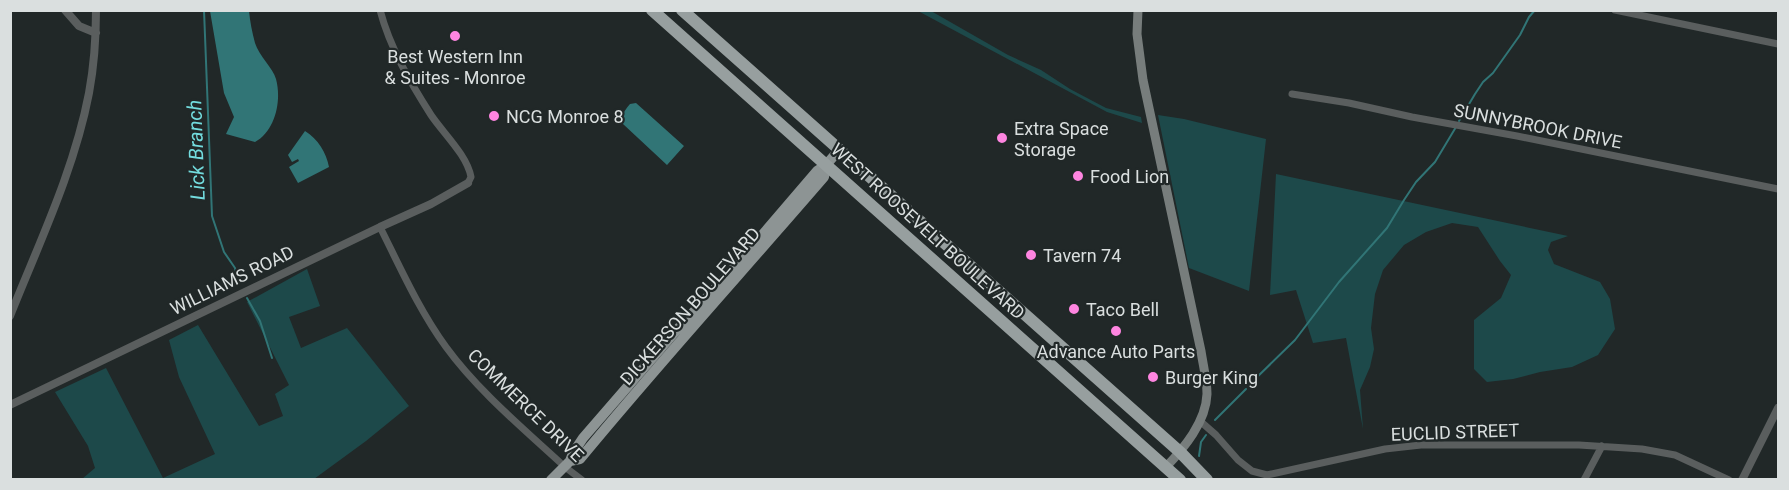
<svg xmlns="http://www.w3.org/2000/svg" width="1789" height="490" font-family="Roboto,sans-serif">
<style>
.green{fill:#1d494a}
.water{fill:#317576}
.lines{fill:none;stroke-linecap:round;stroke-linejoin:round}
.stream{stroke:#317576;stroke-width:2}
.minor{stroke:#5a5e5e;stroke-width:7}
.tertiary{stroke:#5a5e5e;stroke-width:8}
.secondary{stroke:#777d7c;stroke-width:9}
.primary{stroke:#8d9494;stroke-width:10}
.trunk{stroke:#979f9f;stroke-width:12}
.poi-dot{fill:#fe85e0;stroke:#212828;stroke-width:2}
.labels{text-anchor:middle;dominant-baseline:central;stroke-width:4.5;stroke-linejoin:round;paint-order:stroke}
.poi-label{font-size:18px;fill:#dadfdf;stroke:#212828;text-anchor:start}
.street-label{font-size:18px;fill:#dadfdf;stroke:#212828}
.water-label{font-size:20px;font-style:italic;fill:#73dcde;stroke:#212828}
</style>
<rect width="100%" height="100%" fill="#212828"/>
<path class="green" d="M 918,11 L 931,11 L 1008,55 L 1041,70 L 1070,89 L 1106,108 L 1141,117 L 1142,123 L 1107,112 Z
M 1158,115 L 1184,119 L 1266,139 L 1249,291 L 1189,268 Z
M 1276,174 L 1568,236 L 1551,242 L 1548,250 L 1554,264 L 1600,282 L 1610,299 L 1615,329 L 1598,355 L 1572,367 L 1540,372 L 1513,379 L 1487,382 L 1474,369 L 1474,320 L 1501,298 L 1511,275 L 1500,261 L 1478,227 L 1452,223 L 1426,232 L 1404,245 L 1383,270 L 1375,294 L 1371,328 L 1374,349 L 1370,367 L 1360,390 L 1363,429 L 1346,338 L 1313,343 L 1296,290 L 1270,295 Z
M 307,269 L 320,306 L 289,317 L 301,348 L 347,328 L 409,406 L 366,441 L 314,479 L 82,479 L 95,468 L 88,446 L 55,392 L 106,368 L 163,478 L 215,454 L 179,377 L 169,340 L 198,325 L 259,426 L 283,416 L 275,394 L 289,385 L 247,302 Z"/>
<path class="water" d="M 210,11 L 249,11 C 250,21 252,32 255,43 C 259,56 273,68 276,79 C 282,101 275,131 255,142 L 226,134 L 234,117 L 224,93 Z
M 636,103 L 684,146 L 667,165 L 623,124 C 620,116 625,110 630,104 Z
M 305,131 C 318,139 326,152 329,167 L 298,183 L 289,167 L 299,161 L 298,159 L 292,162 L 288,155 Z"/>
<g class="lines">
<path class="stream" d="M 204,10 L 212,216 L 224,252 L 235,268 L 238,283
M 1459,121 L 1475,94 L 1483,82 L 1493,73 L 1520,35 L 1529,17 L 1535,10
M 247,298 L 260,321 L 272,358
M 1251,383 L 1295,340 L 1339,282 L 1387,228 L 1404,200 L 1416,182 L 1435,162 L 1456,127
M 1215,420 L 1246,389
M 1199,456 L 1201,442 L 1206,435"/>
<path class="minor" d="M 380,10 C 390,48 410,82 431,115 C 443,133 467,155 471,177 L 468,183
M 1615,10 L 1778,44
M 1292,94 L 1349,103 L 1412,117 L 1517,136 L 1778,189
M 380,227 C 400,267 419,310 446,347 C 478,391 525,430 565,467 L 582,480
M 1200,421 L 1216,435 L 1238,460 L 1252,471 L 1267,475 L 1385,449 L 1421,445 L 1579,445 L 1642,449 L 1675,455 L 1729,480
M 1584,480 L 1602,446"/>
<path class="tertiary" d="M 65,10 L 79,26 L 96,33
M 10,316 C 39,243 74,171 89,93 C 94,66 96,38 96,10
M 10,405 L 380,227 L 431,204 L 468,183
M 1742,480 L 1778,408"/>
<path class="secondary" d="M 1138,10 L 1137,34 L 1143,80 L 1201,351 C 1203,365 1207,380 1207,394 C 1206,422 1184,448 1166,467"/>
<path class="primary" d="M 570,461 L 580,459 C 659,363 743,271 824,177 L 826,165
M 551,480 L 570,461 L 573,453 L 583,438 L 674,333 L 728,275 L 817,171 L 826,165 L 839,150"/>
<path class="trunk" d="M 652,10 L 1180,480
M 682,10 L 1180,452 L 1207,480"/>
</g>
<g class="poi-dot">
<circle cx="455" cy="36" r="6"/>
<circle cx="494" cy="116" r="6"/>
<circle cx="1002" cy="138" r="6"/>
<circle cx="1078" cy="176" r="6"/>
<circle cx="1031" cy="255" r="6"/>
<circle cx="1074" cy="309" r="6"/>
<circle cx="1116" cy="331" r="6"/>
<circle cx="1153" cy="377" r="6"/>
</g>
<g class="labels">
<g class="poi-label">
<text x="455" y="56" text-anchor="middle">Best Western Inn<tspan x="455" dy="21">&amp; Suites - Monroe</tspan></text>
<text x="506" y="116">NCG Monroe 8</text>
<text x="1014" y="128">Extra Space<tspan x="1014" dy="21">Storage</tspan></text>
<text x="1090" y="176">Food Lion</text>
<text x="1043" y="255">Tavern 74</text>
<text x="1086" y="309">Taco Bell</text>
<text x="1116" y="351" text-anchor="middle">Advance Auto Parts</text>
<text x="1165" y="377">Burger King</text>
</g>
<g class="street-label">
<text transform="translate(1538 126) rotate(11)">SUNNYBROOK DRIVE</text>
<text transform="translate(928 231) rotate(42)">WEST ROOSEVELT BOULEVARD</text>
<text transform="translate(232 280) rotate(-26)">WILLIAMS ROAD</text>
<text transform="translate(690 306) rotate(-49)">DICKERSON BOULEVARD</text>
<text transform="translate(526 405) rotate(44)">COMMERCE DRIVE</text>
<text transform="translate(1455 432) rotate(-2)">EUCLID STREET</text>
</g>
<g class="water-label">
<text transform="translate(196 150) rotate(-92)">Lick Branch</text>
</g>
</g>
<rect width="1789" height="490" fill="none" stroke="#dadfdf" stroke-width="24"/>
</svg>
